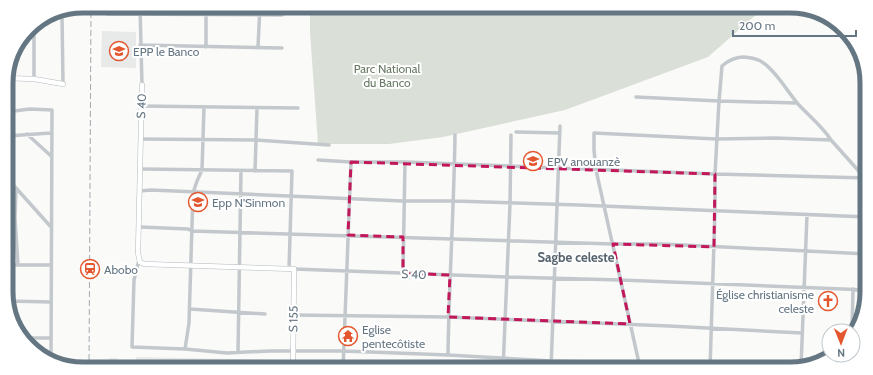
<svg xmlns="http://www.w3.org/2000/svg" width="873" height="375" font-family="Cabin,sans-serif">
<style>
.built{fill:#e8e9e9}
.green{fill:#dadfd7}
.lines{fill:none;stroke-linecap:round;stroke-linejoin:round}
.secondary-casing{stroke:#b3babf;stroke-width:5.5}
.street{stroke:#c3c8cc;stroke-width:3.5}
.secondary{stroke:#fff;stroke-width:4.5}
.rail{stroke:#a2aab0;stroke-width:1;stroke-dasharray:6 3;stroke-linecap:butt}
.marked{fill:none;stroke:#c2185b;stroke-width:3;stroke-dasharray:8 5;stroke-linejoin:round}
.labels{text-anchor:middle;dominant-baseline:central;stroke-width:4;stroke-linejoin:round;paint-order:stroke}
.poi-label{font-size:12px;fill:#657683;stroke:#fff;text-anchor:start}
.park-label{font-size:12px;fill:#687a64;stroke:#fff}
.street-label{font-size:12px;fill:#657683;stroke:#fff}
.neighbourhood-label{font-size:13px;font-weight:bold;fill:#57646e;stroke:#fff}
.rim{fill:none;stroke:#657683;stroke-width:5}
</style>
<rect width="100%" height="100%" fill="#fafaf8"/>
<path class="built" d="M 102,31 L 136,32 L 136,68 L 101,67 Z
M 136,357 L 283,360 L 283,369 L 105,369 L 105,364 L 109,362 L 109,358 L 116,358 L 125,368 L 135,368 Z"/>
<path class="green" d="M 310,6 L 766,6 L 708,57 L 565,110 L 443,137 L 389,144 L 318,144 L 310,32 Z"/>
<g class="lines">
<g class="secondary-casing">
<path id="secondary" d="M 6,78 L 34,79 L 63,84
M 142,85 L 138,253 L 140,262 L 144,264 L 294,269 L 293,369"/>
</g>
<path class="street" d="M 140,6 L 142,85
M 62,14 L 63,84
M 107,14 L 282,15
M 140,45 L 282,48
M 206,47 L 206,6
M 258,47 L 260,6
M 12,56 L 12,78
M 34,79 L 34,24
M 636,97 L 719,101 L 797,103
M 141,106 L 298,108
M 6,112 L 30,109 L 52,110 L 51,361
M 516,132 L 560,133
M 27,134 L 51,156
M 7,136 L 51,133
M 141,139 L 256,140 L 329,145
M 318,160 L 351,162 L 405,162 L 715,174 L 867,178
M 141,169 L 292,171 L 289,269
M 255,171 L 257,108
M 7,178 L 51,227
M 16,189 L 15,218 L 18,265
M 140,191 L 151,190 L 403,201 L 454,201 L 579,205 L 867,217
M 140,227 L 188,229 L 192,231 L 613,244 L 663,244 L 867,254
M 139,260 L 134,280 L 132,347 L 185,349 L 227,353 L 269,351 L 344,351 L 448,355 L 552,361 L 710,365 L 784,369
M 7,265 L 51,265
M 294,269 L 507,277 L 621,280 L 867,290
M 403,273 L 405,162
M 7,301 L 51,302
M 190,309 L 265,314
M 293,315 L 448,317 L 669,326 L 802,333
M 852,331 L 853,289
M 22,338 L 51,338
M 185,349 L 189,323 L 193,193 L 197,181 L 202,170 L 204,107
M 238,352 L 241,171
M 448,355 C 449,281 454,208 455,135
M 639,363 L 596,170 L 594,150 L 594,133 L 716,139 L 775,138 L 831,140
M 801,367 L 807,215
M 343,369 L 351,162
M 503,369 L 510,204 L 511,135
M 551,369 L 560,126
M 601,369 L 601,362
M 710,369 L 715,210 L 715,174 L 719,101 L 722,66 C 729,60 736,57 744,57 C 750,58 757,58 762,62 C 776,71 787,91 798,104 C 809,116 823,127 831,140 L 865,178"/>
<use href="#secondary" class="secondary"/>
<path class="rail" d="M 89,369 L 91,6"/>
</g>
<path class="marked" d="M 351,162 L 715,174 L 714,247 L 613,244 L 630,324 L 448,317 L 450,275 L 403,273 L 403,237 L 348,235 Z"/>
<defs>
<g id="school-ring" transform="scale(1)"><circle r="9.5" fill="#fff" stroke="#e4572e" stroke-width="1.5"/><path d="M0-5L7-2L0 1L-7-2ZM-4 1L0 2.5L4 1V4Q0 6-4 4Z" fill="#e4572e"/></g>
<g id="station-ring" transform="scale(1)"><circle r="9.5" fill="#fff" stroke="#e4572e" stroke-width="1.5"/><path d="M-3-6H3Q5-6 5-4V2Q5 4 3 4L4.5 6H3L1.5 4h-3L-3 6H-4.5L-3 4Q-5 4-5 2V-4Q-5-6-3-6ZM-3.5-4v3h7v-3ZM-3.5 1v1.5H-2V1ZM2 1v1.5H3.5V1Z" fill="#e4572e"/></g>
<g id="church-ring" transform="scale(1)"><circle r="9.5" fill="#fff" stroke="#e4572e" stroke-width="1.5"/><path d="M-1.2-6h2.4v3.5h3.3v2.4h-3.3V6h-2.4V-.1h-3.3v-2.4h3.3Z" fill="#e4572e"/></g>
<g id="temple-ring" transform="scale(1)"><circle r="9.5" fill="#fff" stroke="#e4572e" stroke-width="1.5"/><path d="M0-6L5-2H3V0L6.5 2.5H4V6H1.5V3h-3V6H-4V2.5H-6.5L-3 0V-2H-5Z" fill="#e4572e"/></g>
</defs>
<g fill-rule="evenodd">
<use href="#school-ring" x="119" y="51"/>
<use href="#school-ring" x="533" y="161"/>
<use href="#school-ring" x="198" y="202"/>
<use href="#station-ring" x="90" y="269"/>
<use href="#church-ring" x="828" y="301"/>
<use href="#temple-ring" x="348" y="336"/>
</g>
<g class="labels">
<g class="poi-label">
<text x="133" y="51">EPP le Banco</text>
<text x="547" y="161">EPV anouanzè</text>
<text x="212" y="202">Epp N'Sinmon</text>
<text x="104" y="269">Abobo</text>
<text x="814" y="294" text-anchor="end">Église christianisme<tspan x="814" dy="14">celeste</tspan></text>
<text x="362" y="329">Eglise<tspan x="362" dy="14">pentecôtiste</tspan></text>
</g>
<g class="park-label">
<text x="387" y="68">Parc National<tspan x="387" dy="14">du Banco</tspan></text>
</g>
<g class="street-label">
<text transform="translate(141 106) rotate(-88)">S 40</text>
<text transform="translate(414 274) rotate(2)">S 40</text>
<text transform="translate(293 319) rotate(-89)">S 155</text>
</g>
<g class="neighbourhood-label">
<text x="576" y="257">Sagbe celeste</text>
</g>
</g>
<path d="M0 0H873V375H0ZM83 13H790A70 70 0 0 1 860 83V292A70 70 0 0 1 790 362H83A70 70 0 0 1 13 292V83A70 70 0 0 1 83 13Z" fill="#fff" fill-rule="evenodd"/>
<path class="rim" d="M83 13H790A70 70 0 0 1 860 83V292A70 70 0 0 1 790 362H83A70 70 0 0 1 13 292V83A70 70 0 0 1 83 13Z"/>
<g transform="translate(841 343) rotate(179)"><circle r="19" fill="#ffffff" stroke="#c1c8cd"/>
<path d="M0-3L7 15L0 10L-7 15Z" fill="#e4572e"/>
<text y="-6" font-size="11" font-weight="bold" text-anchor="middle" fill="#657683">N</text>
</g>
<path d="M733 30v6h123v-6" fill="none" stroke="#657683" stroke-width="2"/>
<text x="739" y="30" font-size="12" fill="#657683" stroke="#ffffff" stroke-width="3" paint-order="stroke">200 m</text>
</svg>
